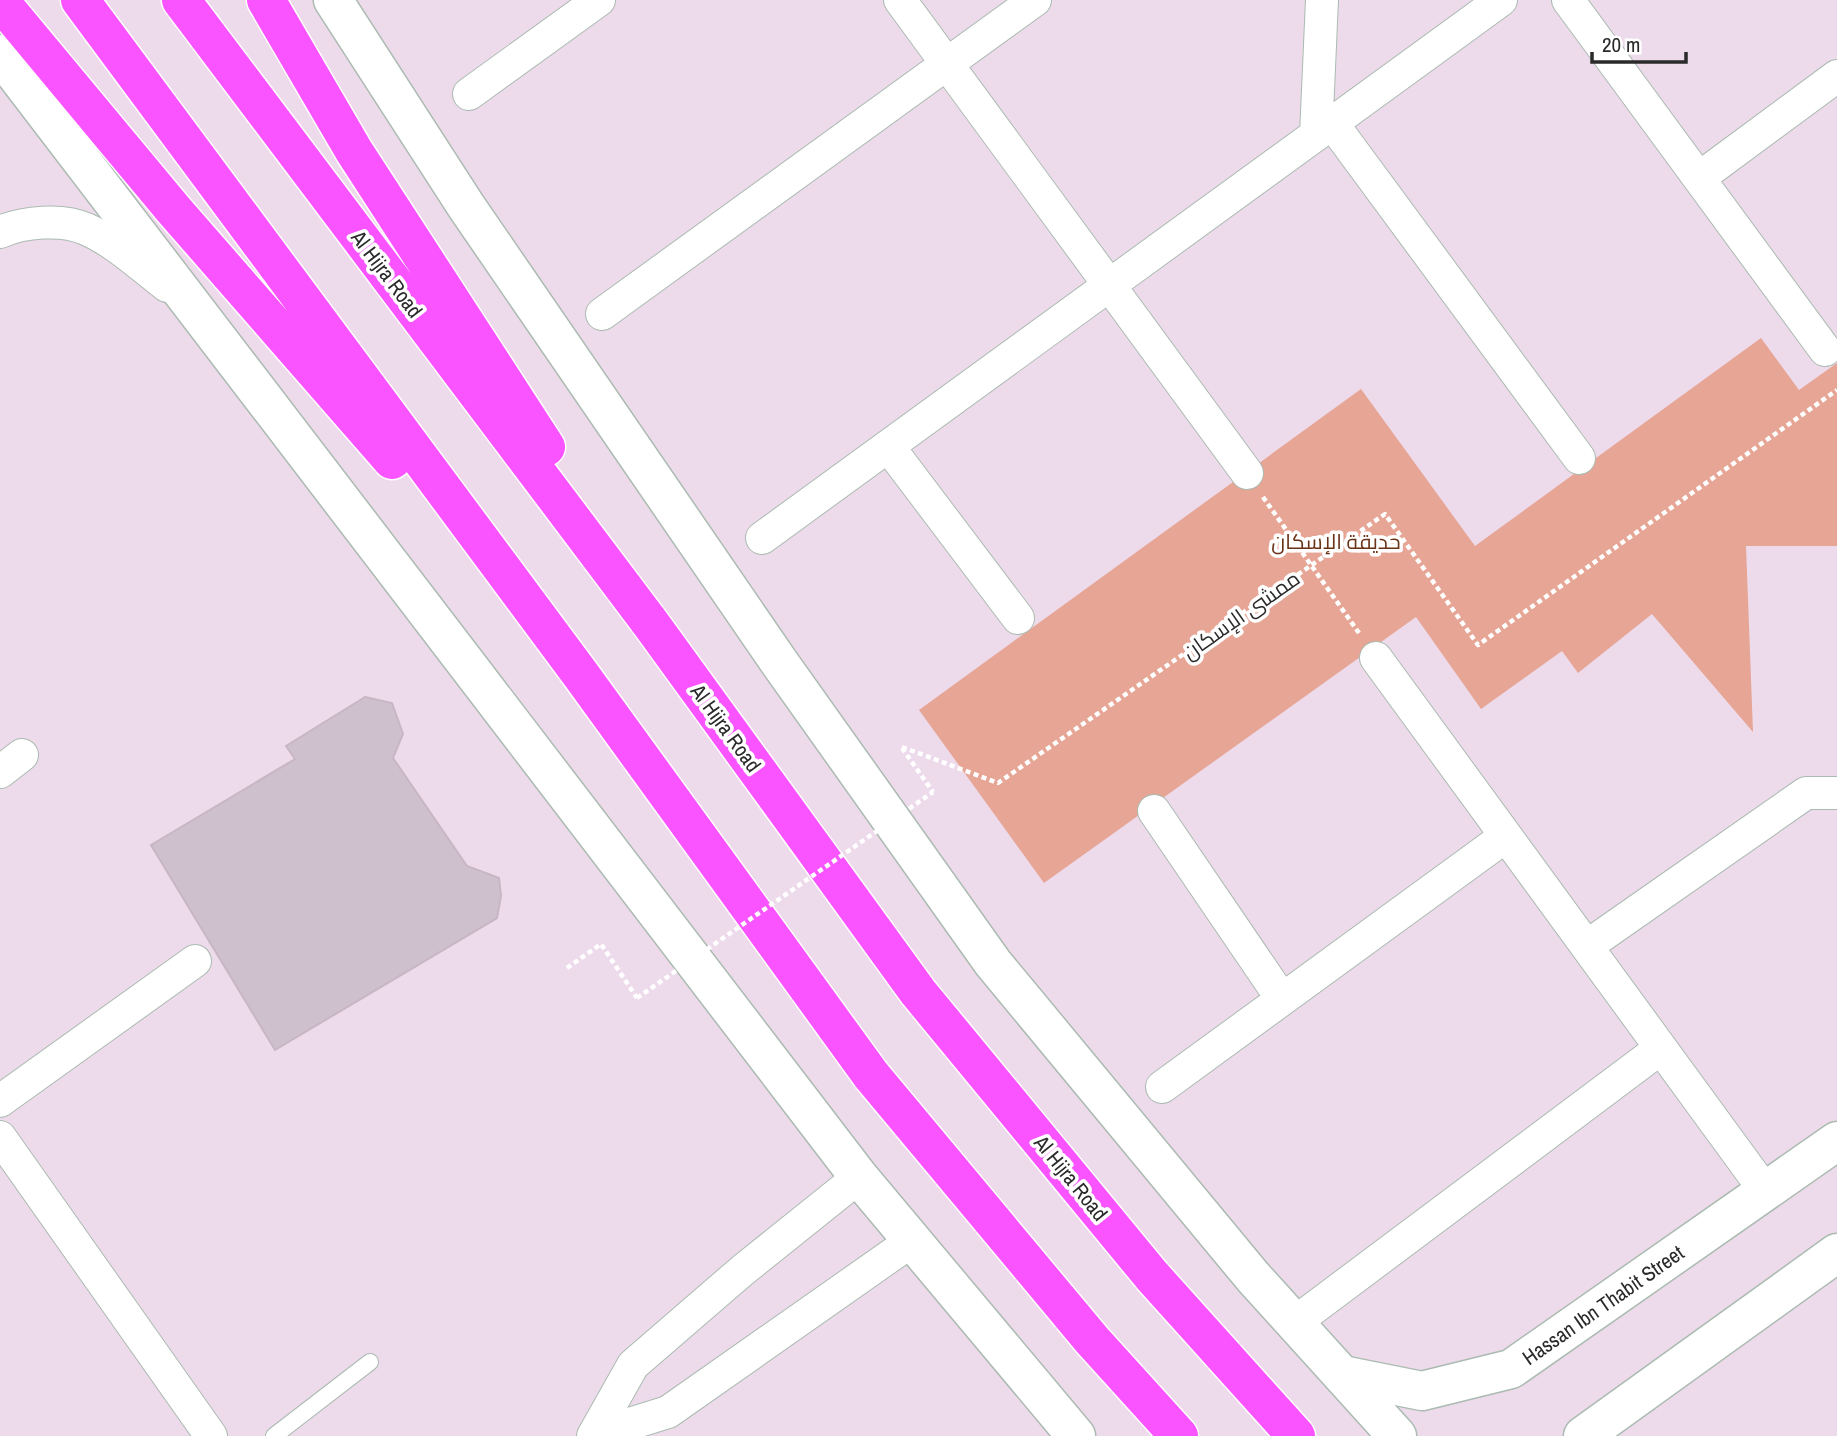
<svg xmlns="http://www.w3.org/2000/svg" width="1837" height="1436" font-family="'Archivo Narrow',Cairo,sans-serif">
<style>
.green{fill:#e6a595}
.building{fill:#cec0cd;stroke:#c8b5c5;stroke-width:2}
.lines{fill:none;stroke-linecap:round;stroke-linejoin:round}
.service-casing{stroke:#abbbb1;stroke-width:18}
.minor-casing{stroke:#abbbb1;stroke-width:34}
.tertiary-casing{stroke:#abbbb1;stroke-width:41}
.secondary-casing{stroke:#abbbb1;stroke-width:41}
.motorway-casing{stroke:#fff;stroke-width:41}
.path{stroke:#fff;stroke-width:4.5;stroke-dasharray:5 3.5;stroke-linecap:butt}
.service{stroke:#fff;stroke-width:16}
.minor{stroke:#fff;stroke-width:32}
.tertiary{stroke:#fff;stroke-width:38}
.secondary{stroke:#fff;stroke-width:38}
.motorway{stroke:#f954ff;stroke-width:38}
.path-bridge{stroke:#fff;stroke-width:4.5;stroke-dasharray:5 3.5;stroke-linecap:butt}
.labels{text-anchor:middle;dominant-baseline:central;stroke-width:7;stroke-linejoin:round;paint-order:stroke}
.street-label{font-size:21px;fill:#2a2a2a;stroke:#fff}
.park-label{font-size:21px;fill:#6a3217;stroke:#fff}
</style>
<rect width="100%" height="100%" fill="#eddbeb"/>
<path class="green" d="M 1761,338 L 1799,390 L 1837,363 L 1837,546 L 1746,546 L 1753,732 L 1652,614 L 1578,673 L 1562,651 L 1481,709 L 1416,617 L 1044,883 L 919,710 L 1361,389 L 1475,546 Z"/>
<path class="building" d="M 365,697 L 392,703 L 403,734 L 393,758 L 467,866 L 499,878 L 501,896 L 497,918 L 275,1050 L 151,845 L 295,759 L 286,746 Z"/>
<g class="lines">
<g class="service-casing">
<path id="service" d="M 274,1436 L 370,1362"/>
</g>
<g class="minor-casing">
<path id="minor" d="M 900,0 L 1247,473
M 1568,0 L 1825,350
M 469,94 L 599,0
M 1332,123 L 1579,458
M 1316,135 L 1322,0
M 1699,178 L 1837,76
M 0,232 C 23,222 62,218 86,229 C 116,242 142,267 167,286
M 602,314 L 1035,0
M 888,446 L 1018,618
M 762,538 L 1501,0
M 1376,658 L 1766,1192
M 0,772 L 22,755
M 1154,811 L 1282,999
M 1587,946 L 1806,793 L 1837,793
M 1162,1087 L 1506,836
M 0,1101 L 195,961
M 0,1137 L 211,1436
M 1294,1323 L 1661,1048
M 594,1435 L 668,1412 L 913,1240
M 593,1436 L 633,1365 L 743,1270 L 859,1177"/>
</g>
<g class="tertiary-casing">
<path id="tertiary" d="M 1342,1375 L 1422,1391 L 1511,1369 L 1837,1141
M 1583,1436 L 1837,1253"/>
</g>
<g class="secondary-casing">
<path id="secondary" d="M 333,0 L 466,206 L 779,662 L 993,963 L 1253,1277 L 1397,1436
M 0,54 L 859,1177 L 1076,1436"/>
</g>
<g class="motorway-casing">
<path id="motorway" d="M 80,0 L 581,675 L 871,1075 L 1092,1340 L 1179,1436
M 181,0 L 651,624 L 918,992 L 1152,1276 L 1296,1436
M 266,0 L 354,151 L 546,447
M 0,1 L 173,209 L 392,460"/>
</g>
<path class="path" d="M 1263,497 L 1359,633
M 902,747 L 998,783 L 1385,514 L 1478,645 L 1837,390
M 902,748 L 933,792
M 567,968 L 601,944 L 637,998"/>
<use href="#service" class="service"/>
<use href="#minor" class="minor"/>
<use href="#tertiary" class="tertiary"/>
<use href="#secondary" class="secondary"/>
<use href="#motorway" class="motorway"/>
<path class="path-bridge" d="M 637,998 L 933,792"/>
</g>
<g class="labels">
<g class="street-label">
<text transform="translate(387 274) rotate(53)">Al Hijra Road</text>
<text transform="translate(1241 615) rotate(-35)">ممشى الإسكان</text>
<text transform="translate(726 728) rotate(54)">Al Hijra Road</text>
<text transform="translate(1071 1178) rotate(51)">Al Hijra Road</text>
<text transform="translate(1603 1305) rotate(-35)">Hassan Ibn Thabit Street</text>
</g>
<g class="park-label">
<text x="1336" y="541">حديقة الإسكان</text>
</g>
</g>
<path d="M1592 52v10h94v-10" fill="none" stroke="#2a2a2a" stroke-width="3.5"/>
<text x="1602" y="52" font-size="21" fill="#2a2a2a" stroke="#ffffff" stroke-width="5" paint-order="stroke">20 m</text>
</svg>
